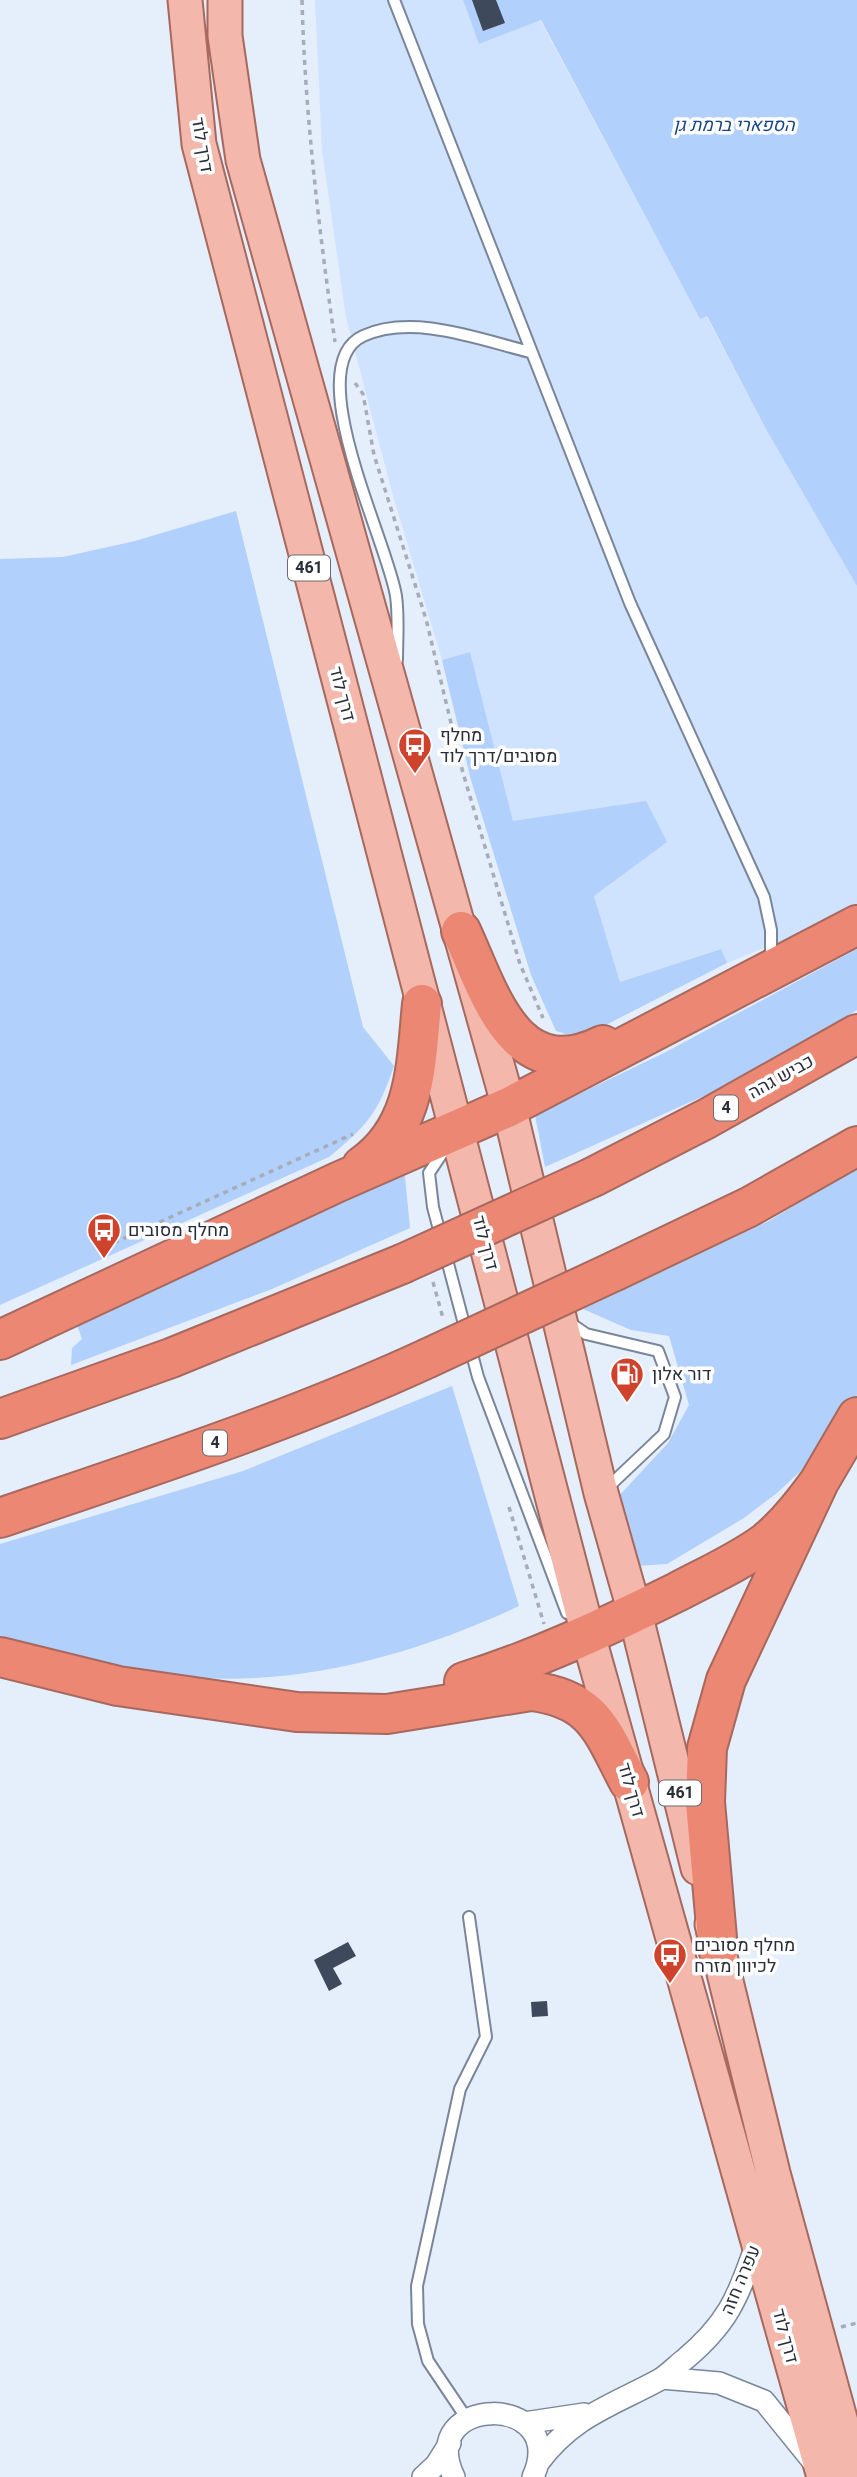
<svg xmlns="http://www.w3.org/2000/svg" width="857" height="2477" font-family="Georgia,Heebo,serif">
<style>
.built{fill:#cfe2fe}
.green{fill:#b2d0fc}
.building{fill:#3e4a5c}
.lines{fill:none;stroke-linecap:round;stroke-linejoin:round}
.lane-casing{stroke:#79869a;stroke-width:14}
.street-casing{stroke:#79869a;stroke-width:24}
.primary-casing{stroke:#a7685e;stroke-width:37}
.highway-casing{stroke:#a7685e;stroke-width:42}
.path{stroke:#a6adb9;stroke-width:3.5;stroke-dasharray:5 5;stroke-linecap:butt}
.lane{stroke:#fff;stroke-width:10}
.street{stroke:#fff;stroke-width:21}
.primary{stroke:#f3b7ab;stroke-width:33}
.highway{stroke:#eb8773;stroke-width:38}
.highway-bridge-casing{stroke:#a7685e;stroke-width:42;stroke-linecap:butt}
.highway-bridge{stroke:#eb8773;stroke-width:38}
.labels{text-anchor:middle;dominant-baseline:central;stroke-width:7;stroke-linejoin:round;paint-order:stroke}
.shield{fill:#fff;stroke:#696d73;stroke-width:2}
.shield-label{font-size:16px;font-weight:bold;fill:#292e37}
.park-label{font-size:18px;font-style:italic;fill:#144489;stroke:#fff}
.street-label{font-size:18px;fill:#292e37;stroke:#fff}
.poi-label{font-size:18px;fill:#292e37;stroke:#fff;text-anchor:start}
</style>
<rect width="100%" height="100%" fill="#e5eefb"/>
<path class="built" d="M 315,0 L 463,0 L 479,44 L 540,20 L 700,319 L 706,316 L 767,431 L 857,586 L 857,910 L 727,963 L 720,949 L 620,982 L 594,896 L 666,842 L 513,821 L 470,652 L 442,660 L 392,492 L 346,317 L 322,150 Z"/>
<path class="green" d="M 463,0 L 857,0 L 857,586 L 767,431 L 707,316 L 700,319 L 541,20 L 479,44 Z
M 236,511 L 363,1027 L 394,1066 C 378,1113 367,1126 329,1157 L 0,1305 L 0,559 L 63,557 L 135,541 Z
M 470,652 L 513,821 L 646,801 L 667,842 L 594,896 L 620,982 L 721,949 L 727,963 L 594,1031 L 566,1034 L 556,1031 L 531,975 L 471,780 L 442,660 Z
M 857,949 L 857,1010 L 764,1069 L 545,1167 L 535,1115 L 666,1052 Z
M 404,1167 L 410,1228 L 272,1289 L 71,1365 L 72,1348 L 82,1339 L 77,1325 Z
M 857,1167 L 857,1395 L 818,1455 L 777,1493 L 744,1518 L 667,1564 L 635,1566 L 617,1498 L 668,1443 L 689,1405 L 669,1336 L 631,1330 L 583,1309 L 769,1221 Z
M 452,1386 L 519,1606 C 410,1657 283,1692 162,1674 C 107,1666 53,1651 0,1638 L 0,1544 L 243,1471 Z"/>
<path class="building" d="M 472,0 L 496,0 L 505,23 L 483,31 Z
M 348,1942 L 356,1956 L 333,1968 L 342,1984 L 329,1991 L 314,1960 Z
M 547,2001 L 548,2016 L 532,2017 L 531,2002 Z"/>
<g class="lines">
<g class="lane-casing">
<path id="lane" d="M 394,0 L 630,603 L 764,897 L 771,930 L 771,959
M 397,660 C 397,639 399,617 396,596 C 389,545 298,366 363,336 C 413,313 481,340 530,352
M 445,1149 L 429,1173 L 433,1207 L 478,1377 L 567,1613
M 567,1321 L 586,1334 L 658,1351 L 675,1397 L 664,1434 L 606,1489
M 467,2419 L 428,2361 L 418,2324 L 417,2286 L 460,2089 L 486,2037 L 469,1917"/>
</g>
<g class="street-casing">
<path id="street" d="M 662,2378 L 719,2383 L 764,2401 L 815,2464
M 524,2423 L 584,2414
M 538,2463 C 573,2416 611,2406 659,2380 C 668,2375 676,2366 684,2360 C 731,2321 738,2295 758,2240
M 423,2477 L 436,2465 L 450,2443
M 454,2477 C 414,2393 571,2392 533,2477"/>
</g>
<g class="primary-casing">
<path id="primary" d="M 185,0 L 199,144 L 593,1653 L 824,2477
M 225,0 L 225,36 L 243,160 L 509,1107 L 601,1493 L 635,1613 L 698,1868
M 712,1924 L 773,2173 L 856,2477"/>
</g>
<g class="highway-casing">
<path id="highway" d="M 461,931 C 490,993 514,1088 603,1045
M 362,1166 C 417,1128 416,1065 422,1004
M 593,1177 L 706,1119 L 857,1034
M 617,1270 L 749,1207 L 857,1146
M 0,1340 L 338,1182 L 509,1107 L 857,925
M 0,1419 L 171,1358 L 402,1264
M 0,1518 C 143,1469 289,1422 426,1359
M 0,1657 L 118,1686 L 297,1712 L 387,1714 L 531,1691 C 595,1699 602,1731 629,1782
M 464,1682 C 538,1659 608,1626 677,1592 C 707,1576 739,1562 766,1542 C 787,1525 804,1503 819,1482
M 718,1949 L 705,1802 L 707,1748 L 726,1680 L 819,1482 L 857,1417"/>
</g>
<path class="path" d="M 302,0 C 305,115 319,229 335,342
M 355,383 L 363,394 L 374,455 L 426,619 L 463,773 L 520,964 L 543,1018
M 105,1247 L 353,1134
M 433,1282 L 443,1318
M 509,1507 L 544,1624
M 841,2327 L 857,2323"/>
<use href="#lane" class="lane"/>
<use href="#street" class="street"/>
<use href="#primary" class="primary"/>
<use href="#highway" class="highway"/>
<g class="highway-bridge-casing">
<path id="highway-bridge" d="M 402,1264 L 593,1177
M 426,1359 L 617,1270"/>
</g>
<use href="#highway-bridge" class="highway-bridge"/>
</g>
<defs>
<g id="bus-pin" transform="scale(1.75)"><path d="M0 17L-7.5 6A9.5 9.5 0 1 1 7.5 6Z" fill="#cf432c" stroke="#fff"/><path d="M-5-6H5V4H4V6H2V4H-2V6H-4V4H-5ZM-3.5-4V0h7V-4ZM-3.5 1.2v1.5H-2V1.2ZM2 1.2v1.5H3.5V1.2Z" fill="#fff"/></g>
<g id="fuel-pin" transform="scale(1.75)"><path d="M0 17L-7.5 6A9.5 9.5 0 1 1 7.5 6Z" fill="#cf432c" stroke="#fff"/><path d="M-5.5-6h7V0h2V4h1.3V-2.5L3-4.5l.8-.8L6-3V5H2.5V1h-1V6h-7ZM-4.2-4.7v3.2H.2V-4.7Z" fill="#fff"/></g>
</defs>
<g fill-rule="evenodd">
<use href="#bus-pin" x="415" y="745"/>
<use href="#bus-pin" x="104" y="1230"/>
<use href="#fuel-pin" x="627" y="1374"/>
<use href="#bus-pin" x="670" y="1955"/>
</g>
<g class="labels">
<g class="shield">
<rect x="288" y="555.5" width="42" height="25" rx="5"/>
<rect x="714" y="1095.5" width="24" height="25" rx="5"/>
<rect x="203" y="1430.5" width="24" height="25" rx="5"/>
<rect x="659" y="1780.5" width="42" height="25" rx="5"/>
</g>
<g class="shield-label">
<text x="309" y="568">461</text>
<text x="726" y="1108">4</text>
<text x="215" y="1443">4</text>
<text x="680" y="1793">461</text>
</g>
<g class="park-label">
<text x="734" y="125">הספארי ברמת גן</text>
</g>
<g class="street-label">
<text transform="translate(202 145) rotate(80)">דרך לוד</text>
<text transform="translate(342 694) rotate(75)">דרך לוד</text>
<text transform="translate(781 1077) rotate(-29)">כביש גהה</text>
<text transform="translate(485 1243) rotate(75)">דרך לוד</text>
<text transform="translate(631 1790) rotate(74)">דרך לוד</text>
<text transform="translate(741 2280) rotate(-67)">עפרה חזה</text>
<text transform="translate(785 2336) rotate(75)">דרך לוד</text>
</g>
<g class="poi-label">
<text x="440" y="735">מחלף<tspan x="440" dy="21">מסובים/דרך לוד</tspan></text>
<text x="128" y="1230">מחלף מסובים</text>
<text x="652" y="1374">דור אלון</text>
<text x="694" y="1945">מחלף מסובים<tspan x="694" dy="21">לכיוון מזרח</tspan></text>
</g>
</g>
</svg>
